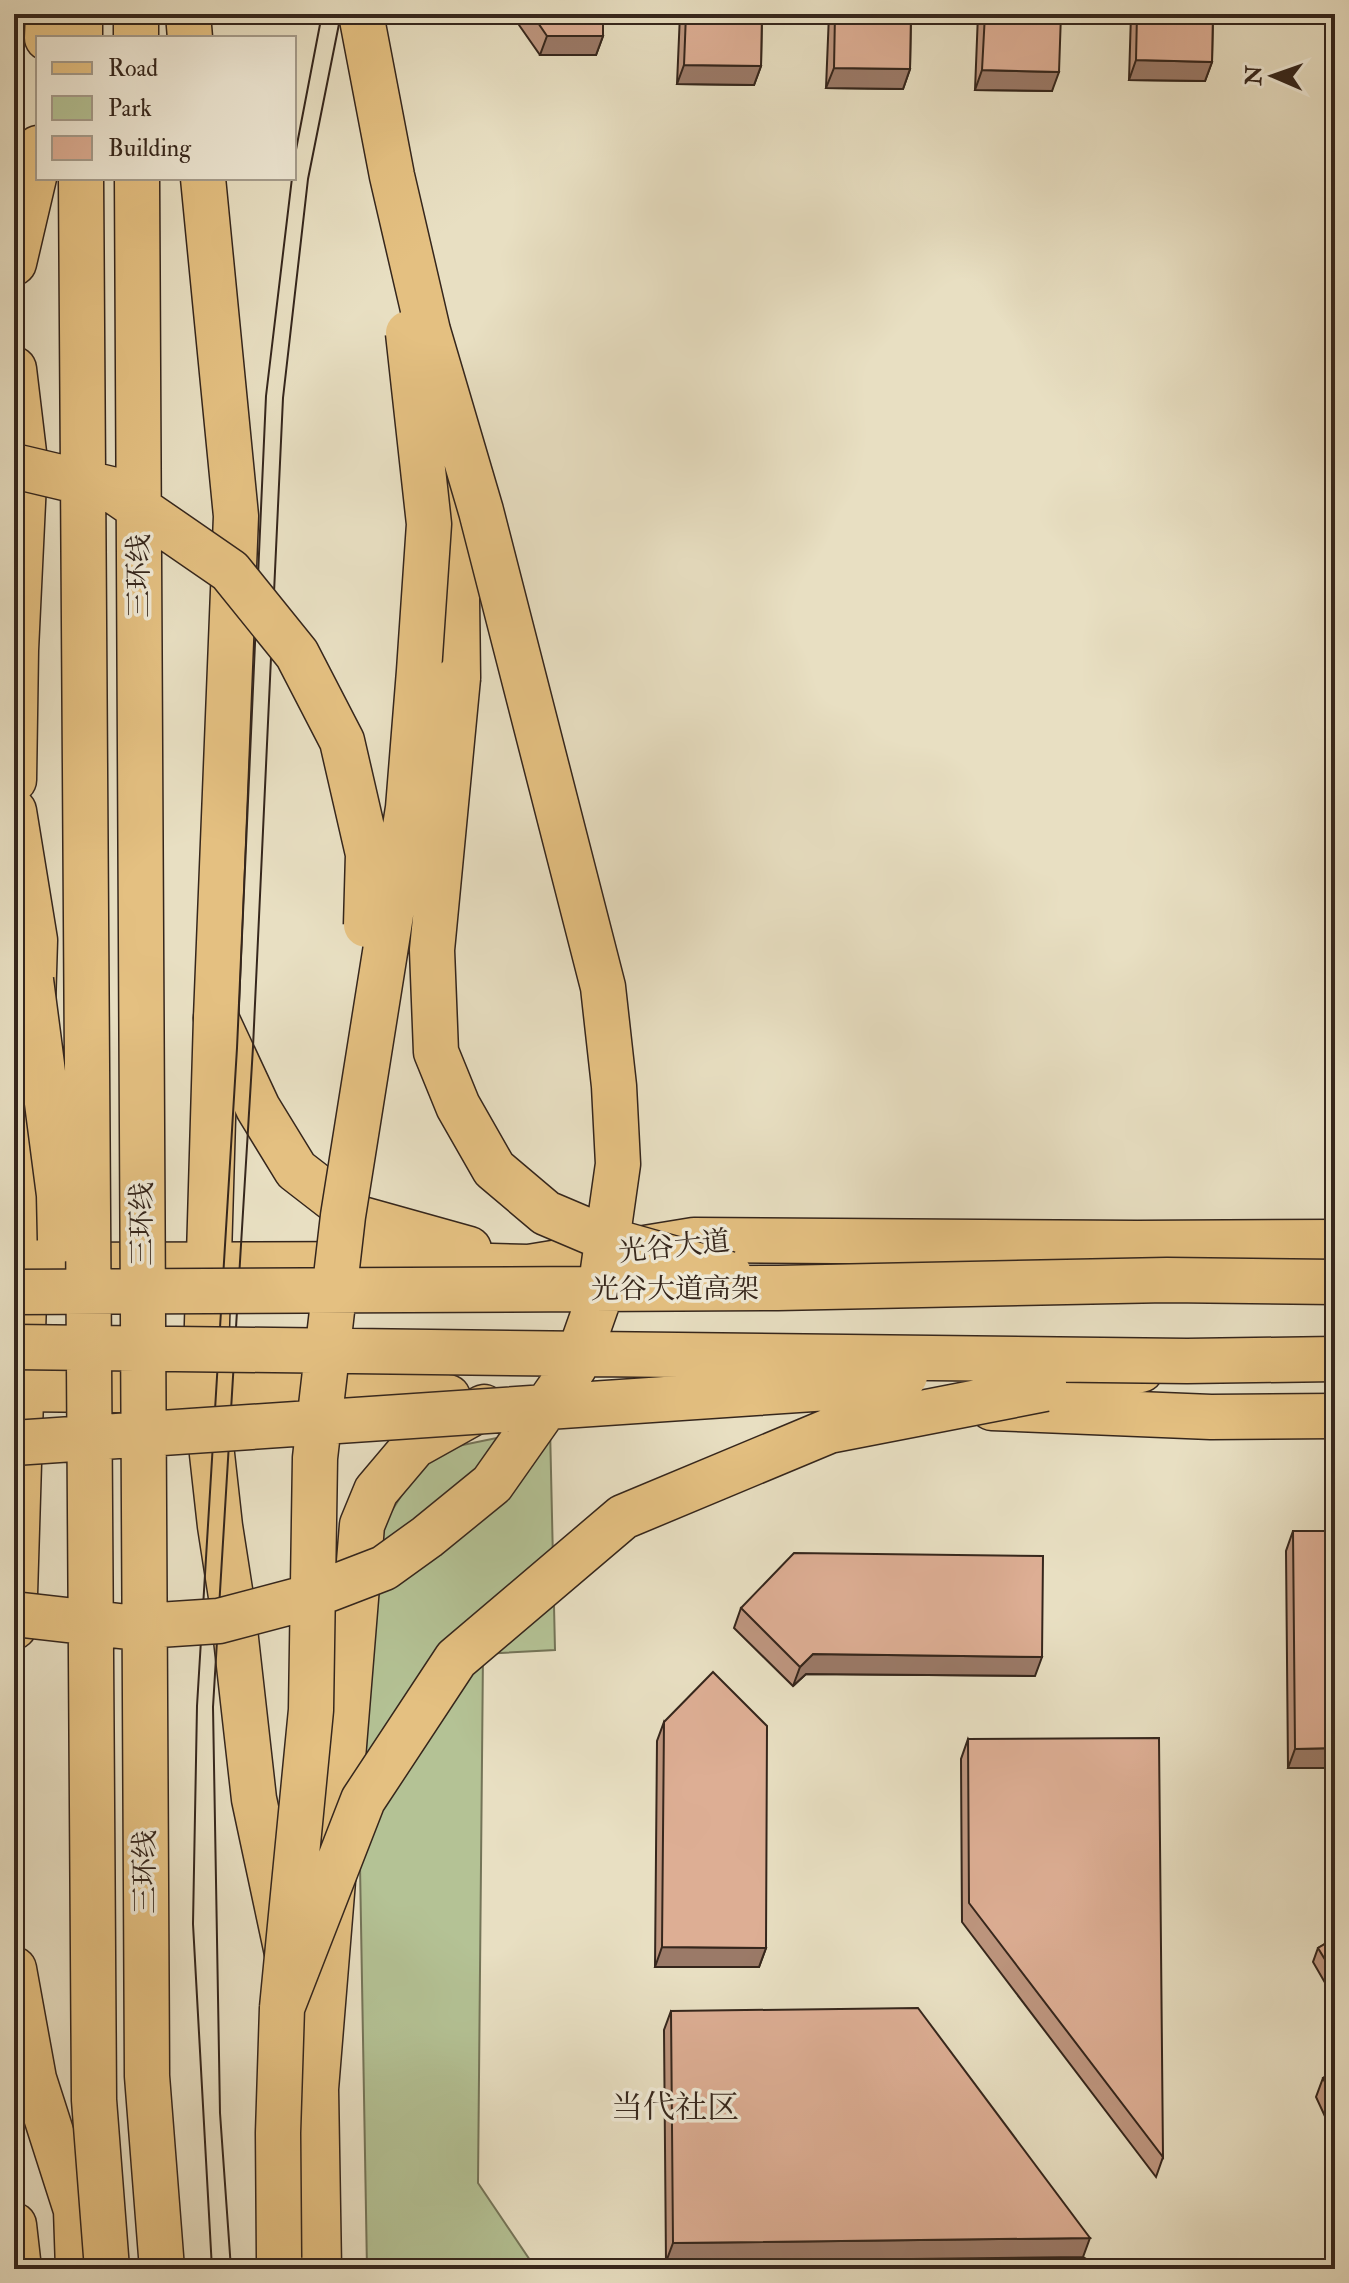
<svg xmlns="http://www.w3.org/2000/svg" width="1349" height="2283" font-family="'IM FELL Double Pica','Noto Serif SC',serif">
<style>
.green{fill:#b4c295;stroke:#747458;stroke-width:2}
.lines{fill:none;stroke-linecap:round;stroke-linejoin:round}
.primary-casing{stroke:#35261c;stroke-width:47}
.trunk-casing{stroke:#35261c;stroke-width:47}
.primary{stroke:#e4c081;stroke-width:44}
.trunk{stroke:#e4c081;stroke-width:44}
.tram{stroke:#35261c;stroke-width:2}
.trunk-bridge-casing{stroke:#35261c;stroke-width:47;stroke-linecap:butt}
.trunk-bridge{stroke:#e4c081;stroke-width:44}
.wall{fill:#be967f;stroke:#35261c;stroke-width:2}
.shaded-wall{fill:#9b7a68;stroke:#35261c;stroke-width:2}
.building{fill:#ddae94;stroke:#35261c;stroke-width:2}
.labels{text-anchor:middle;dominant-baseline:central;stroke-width:7;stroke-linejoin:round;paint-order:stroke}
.street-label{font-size:28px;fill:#35261c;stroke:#f0ead7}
.quarter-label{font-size:32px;fill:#35261c;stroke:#f0ead7}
</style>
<rect width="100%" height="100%" fill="#e8dfc2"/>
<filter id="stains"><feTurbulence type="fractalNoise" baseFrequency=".0025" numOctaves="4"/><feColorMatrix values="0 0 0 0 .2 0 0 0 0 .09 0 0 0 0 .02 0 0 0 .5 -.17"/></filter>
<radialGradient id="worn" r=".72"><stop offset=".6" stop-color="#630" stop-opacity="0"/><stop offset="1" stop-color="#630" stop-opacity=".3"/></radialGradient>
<path class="green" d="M 550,1427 L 555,1650 L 483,1654 L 478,2183 L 536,2269 L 367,2269 L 360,1866 L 377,1534 L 429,1452 Z"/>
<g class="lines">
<g class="primary-casing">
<path id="primary" d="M 216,1018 L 258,1108 L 296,1170 L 358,1218 L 469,1249
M 14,1265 L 420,1264 L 529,1267 L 694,1240 L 1137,1243 L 1335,1242
M 14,1389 L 205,1391 L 448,1397
M 992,1408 L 1211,1417 L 1335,1416"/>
</g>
<g class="trunk-casing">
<path id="trunk" d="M 80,14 L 80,38
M 136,14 L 136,38
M 188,14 L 190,38
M 47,38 L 48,14
M 203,178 L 236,516 L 216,1018 L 205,1391 L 220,1526 L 232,1603 L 254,1799 L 316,2089
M 14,263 L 36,169 L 38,148
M 14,369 L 25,461 L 16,650 L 14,780
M 444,433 L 456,517 L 458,678
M 14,811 L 35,940 L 14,1627
M 1045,1389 L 1141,1370
M 14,1969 L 34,2079 L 76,2210 L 78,2269
M 14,2225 L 19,2269
M 319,2269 L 316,2089 L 362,1525 L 376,1491 L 414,1446 L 484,1407"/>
</g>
<use href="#primary" class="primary"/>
<use href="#trunk" class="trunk"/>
<path class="tram" d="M 294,160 L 322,14
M 212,2269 L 193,1924 L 197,1706 L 237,1048 L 266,396 L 292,178
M 231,2269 L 220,2113 L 213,1707 L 253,1047 L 283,398 L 308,179 L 341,14"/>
<g class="trunk-bridge-casing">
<path id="trunk-bridge" d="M 81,178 L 94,2100 L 107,2269
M 137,178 L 147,2076 L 162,2269
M 14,466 L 111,489 L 230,571 L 297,654 L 342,741 L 368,854 L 366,925
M 458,678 L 432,950 L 436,1052 L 458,1106 L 494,1169 L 546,1213 L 612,1241 L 729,1274
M 31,980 L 59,1195 L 60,1240
M 14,1292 L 778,1288 L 1167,1280 L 1335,1282
M 14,1347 L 1187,1361 L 1335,1359
M 14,1443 L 843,1387 L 905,1376
M 14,1614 L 128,1627 L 219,1621 L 306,1598 L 384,1568 L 427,1537 L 492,1484 L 575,1366 L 599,1298 L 618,1164 L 614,1086 L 603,987 L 481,511 L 428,331 L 392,176 L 361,14
M 282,2008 L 311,1710 L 315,1458 L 343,1216 L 408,808 L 419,671 L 429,524 L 408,333
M 279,2258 L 278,2133 L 282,2008 L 363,1800 L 456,1659 L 623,1517 L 829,1431 L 1045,1389"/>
</g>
<use href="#trunk-bridge" class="trunk-bridge"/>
</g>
<path class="wall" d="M 519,14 L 603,14 L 603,36 L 596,55 L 540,55 L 519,25 Z
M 680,14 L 762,14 L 761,66 L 754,85 L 677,84 Z
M 829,14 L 911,14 L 910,69 L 903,89 L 826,88 Z
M 978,14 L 1061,14 L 1052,91 L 975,90 Z
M 1131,14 L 1213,14 L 1212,62 L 1205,81 L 1129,80 Z
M 1293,1531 L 1335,1531 L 1335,1768 L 1288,1768 L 1286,1551 Z
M 741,1608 L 1035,1676 L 806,1674 L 793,1686 L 734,1628 Z
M 664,1722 L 766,1948 L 759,1967 L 655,1967 L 657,1741 Z
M 968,1739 L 1163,2157 L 1156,2177 L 962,1922 L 961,1759 Z
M 1335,1938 L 1335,2000 L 1313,1962 L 1318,1948 Z
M 671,2011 L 1083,2257 L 666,2262 L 664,2030 Z
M 1335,2072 L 1335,2138 L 1316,2097 L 1323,2078 Z"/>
<path class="shaded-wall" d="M 547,36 L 603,36 L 596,55 L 540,55 Z
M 1136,60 L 1212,62 L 1205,81 L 1129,80 Z
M 684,65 L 761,66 L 754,85 L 677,84 Z
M 834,68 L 910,69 L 903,89 L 826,88 Z
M 982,70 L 1059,72 L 1052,91 L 975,90 Z
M 813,1654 L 1042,1657 L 1035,1676 L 806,1674 L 793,1686 L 800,1667 Z
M 1335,1748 L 1335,1768 L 1288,1768 L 1295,1749 Z
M 662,1947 L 766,1948 L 759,1967 L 655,1967 Z
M 1090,2238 L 1083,2257 L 666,2262 L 673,2243 Z"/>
<path class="building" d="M 532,14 L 603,14 L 603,36 L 547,36 Z
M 686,14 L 762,14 L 761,66 L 684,65 Z
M 835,14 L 911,14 L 910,69 L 834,68 Z
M 985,14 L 1061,14 L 1059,72 L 982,70 Z
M 1137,14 L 1213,14 L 1212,62 L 1136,60 Z
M 1293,1531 L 1335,1531 L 1335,1748 L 1295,1749 Z
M 794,1553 L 1043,1556 L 1042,1657 L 813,1654 L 800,1667 L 741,1608 Z
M 713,1672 L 767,1726 L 766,1948 L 662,1947 L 664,1722 Z
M 1159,1738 L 1163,2157 L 969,1903 L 968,1739 Z
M 1335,1938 L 1335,1976 L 1318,1948 Z
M 918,2008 L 1090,2238 L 673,2243 L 671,2011 Z
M 1335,2072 L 1335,2103 L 1323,2078 Z"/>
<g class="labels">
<g class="street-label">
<text transform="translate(139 576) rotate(-90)">三环线</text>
<text transform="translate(142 1224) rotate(-90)">三环线</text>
<text transform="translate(674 1247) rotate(-6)">光谷大道</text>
<text x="675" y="1289">光谷大道高架</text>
<text transform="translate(145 1872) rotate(-90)">三环线</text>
</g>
<g class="quarter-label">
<text x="675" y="2108">当代社区</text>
</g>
</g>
<rect width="1349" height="2283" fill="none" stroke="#e8dfc2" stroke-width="48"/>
<rect x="16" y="16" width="1317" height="2251" fill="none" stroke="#35261c" stroke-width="4"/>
<rect x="24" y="24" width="1301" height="2235" fill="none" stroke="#35261c" stroke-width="2"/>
<rect x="36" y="36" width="260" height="144" fill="#f0ead7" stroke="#a59c8c" stroke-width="2"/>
<rect x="52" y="62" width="40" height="12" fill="#e4c081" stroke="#a59c8c" stroke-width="2"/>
<text x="108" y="76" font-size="24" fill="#35261c">Road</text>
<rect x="52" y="96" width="40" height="24" fill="#b4c295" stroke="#a59c8c" stroke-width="2"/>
<text x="108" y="116" font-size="24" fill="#35261c">Park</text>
<rect x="52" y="136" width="40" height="24" fill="#ddae94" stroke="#a59c8c" stroke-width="2"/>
<text x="108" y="156" font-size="24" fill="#35261c">Building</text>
<g transform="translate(1273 76) rotate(272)" stroke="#f0ead7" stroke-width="6" paint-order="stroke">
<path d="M0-6L14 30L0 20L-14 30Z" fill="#35261c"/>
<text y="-12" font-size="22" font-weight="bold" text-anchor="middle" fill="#35261c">N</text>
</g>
<rect width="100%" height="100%" filter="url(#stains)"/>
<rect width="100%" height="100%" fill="url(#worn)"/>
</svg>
